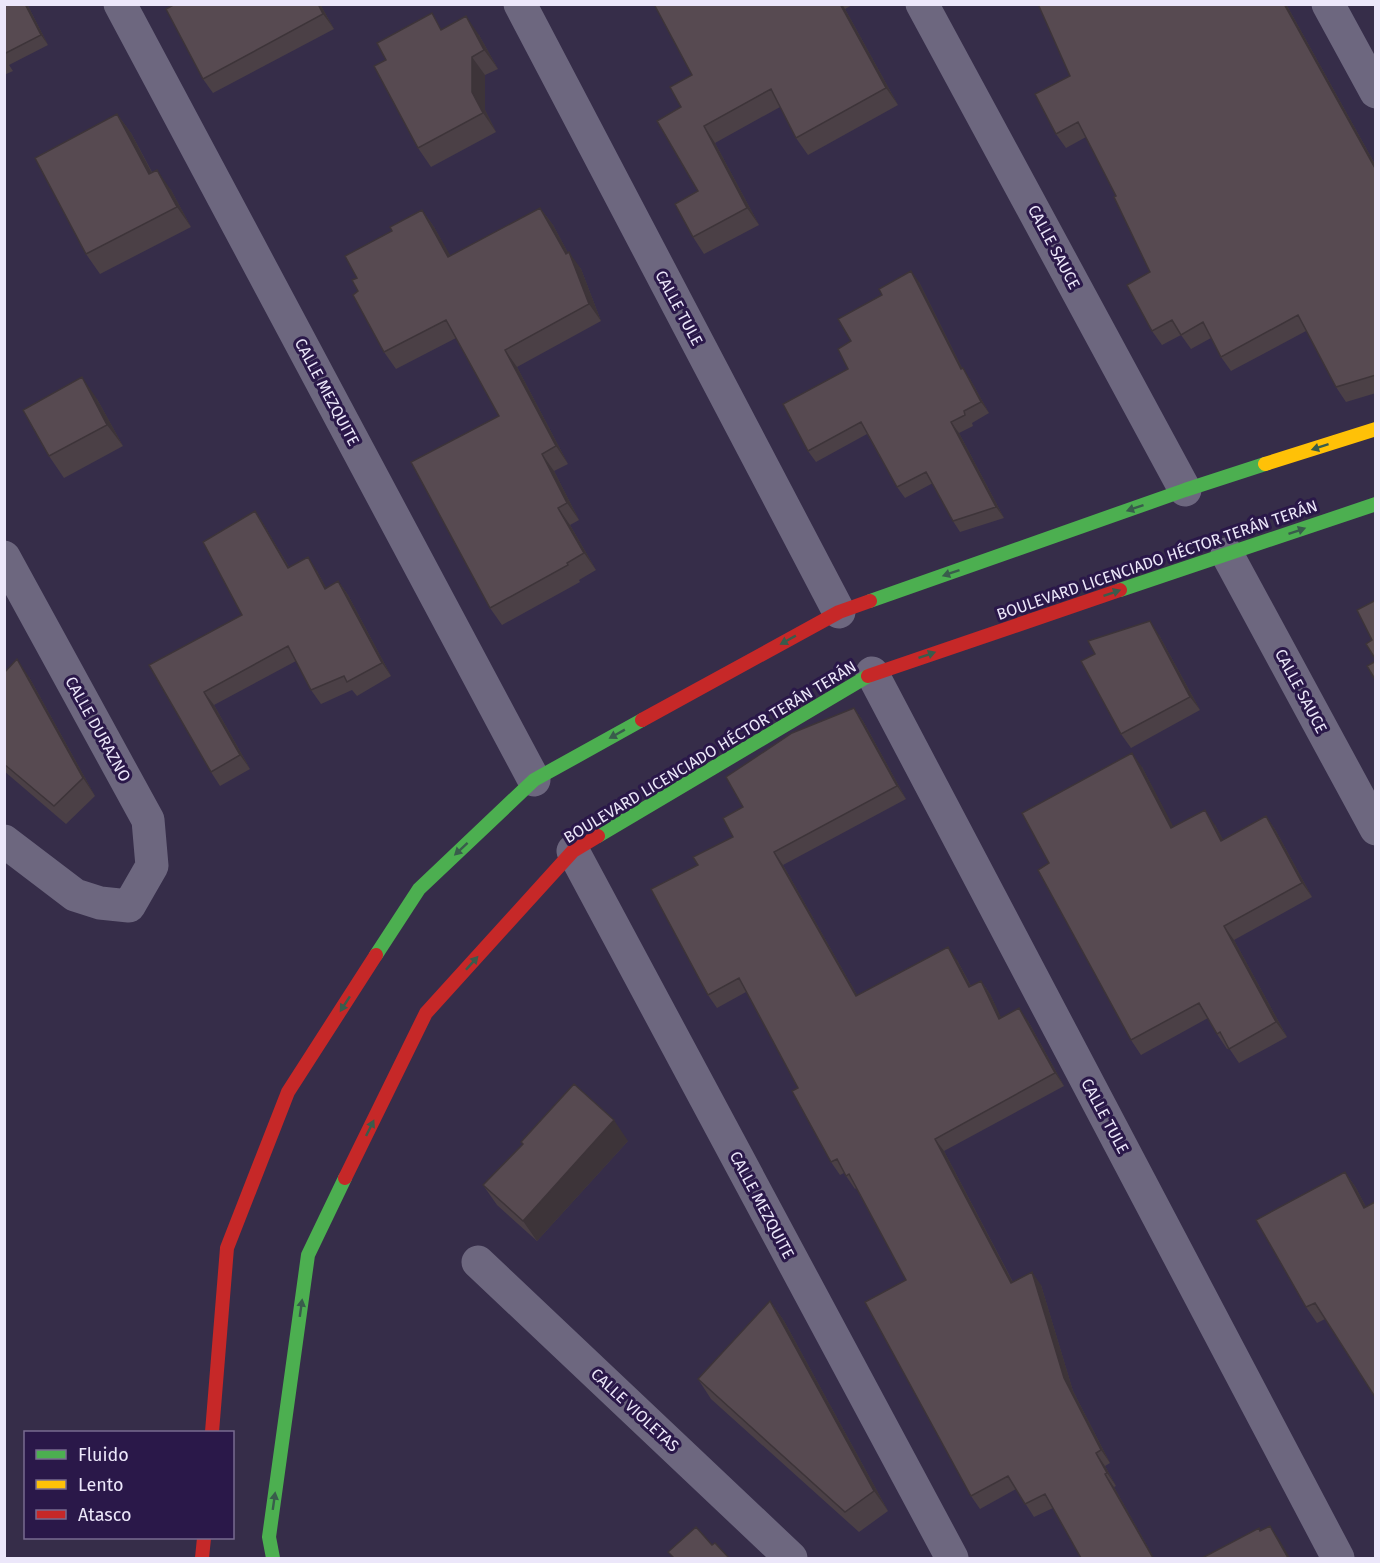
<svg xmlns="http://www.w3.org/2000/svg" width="1380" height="1563" font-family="'Fira Sans',sans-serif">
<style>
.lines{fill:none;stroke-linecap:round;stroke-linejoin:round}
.street{stroke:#6d677f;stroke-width:33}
.fast{stroke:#4caf50;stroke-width:14}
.slow{stroke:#ffc107;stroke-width:14}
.jam{stroke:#c62828;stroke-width:14}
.wall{fill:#4b4046}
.shaded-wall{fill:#3d3439}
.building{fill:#574a51;stroke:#3d3439;stroke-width:1.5}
.oneway{fill:#395c4c}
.labels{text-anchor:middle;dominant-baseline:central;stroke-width:6;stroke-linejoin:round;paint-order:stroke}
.street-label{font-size:16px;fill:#ece7fa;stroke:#2a1849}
</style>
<rect width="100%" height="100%" fill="#362d49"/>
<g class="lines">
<path class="street" d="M 120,4 L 534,780
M 520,4 L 839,612
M 922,4 L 1185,490
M 1328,4 L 1376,92
M 1227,554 L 1376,829
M 4,557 L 148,820 L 152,866 L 129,906 L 100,903 L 75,895 L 4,841
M 872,673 L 1338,1558
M 573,851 L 952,1558
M 478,1262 L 791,1558"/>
<path class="fast" d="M 1120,590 L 1376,504
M 870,601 L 1185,490 L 1265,464
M 598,836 L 868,676
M 376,955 L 419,889 L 534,780 L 642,720
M 273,1558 L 269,1537 L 308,1255 L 345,1178"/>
<path class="slow" d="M 1265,464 L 1376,429"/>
<path class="jam" d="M 868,676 L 1120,590
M 642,720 L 839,612 L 870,601
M 345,1178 L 426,1013 L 573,851 L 598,836
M 212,1432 L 227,1248 L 288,1092 L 376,955
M 202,1558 L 204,1538"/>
</g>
<path class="wall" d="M 4,4 L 27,4 L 48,45 L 9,65 L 13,71 L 4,75 Z
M 175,4 L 320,4 L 334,29 L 213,93 L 203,79 Z
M 654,4 L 854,4 L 845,9 L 898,105 L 808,155 L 796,138 L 780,107 L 715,143 L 759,225 L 704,254 L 693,237 L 698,191 L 681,107 L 692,75 Z
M 1286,4 L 1376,166 L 1376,393 L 1346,402 L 1336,387 L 1306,331 L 1231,371 L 1221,357 L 1211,338 L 1191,349 L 1181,335 L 1162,345 L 1152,331 L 1150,272 L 1116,196 L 1086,137 L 1066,148 L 1056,134 L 1070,76 Z
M 442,29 L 479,35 L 498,69 L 485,75 L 485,110 L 496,132 L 431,167 L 418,148 Z
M 117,114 L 131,133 L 152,172 L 171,190 L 191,227 L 100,274 L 86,254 Z
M 540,208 L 553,225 L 568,253 L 581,269 L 601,321 L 517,367 L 568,464 L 554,471 L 579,520 L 570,525 L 596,570 L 579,580 L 580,582 L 502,625 L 490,608 L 499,416 L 456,338 L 396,369 L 384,352 L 358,291 L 357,278 L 392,231 L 422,210 L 434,227 L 450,256 Z
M 919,282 L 962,368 L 970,379 L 989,413 L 972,423 L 973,426 L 959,433 L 1004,518 L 960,532 L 953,521 L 933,483 L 905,498 L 897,487 L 867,434 L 816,462 L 808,451 L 848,369 L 851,341 Z
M 97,399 L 123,446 L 64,478 L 49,456 Z
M 255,511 L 264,525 L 289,567 L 317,571 L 326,588 L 338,581 L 348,595 L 391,676 L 357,696 L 352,690 L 321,704 L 311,690 L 296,661 L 214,705 L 250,769 L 220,786 L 211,772 L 149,665 L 242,615 Z
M 1159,635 L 1200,710 L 1131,748 L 1121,734 Z
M 4,673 L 29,677 L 95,796 L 66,824 L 4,771 Z
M 854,708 L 863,721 L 906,799 L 783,865 L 857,995 L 957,960 L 971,986 L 981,981 L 990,994 L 1001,1018 L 1028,1021 L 1064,1086 L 944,1151 L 1013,1282 L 1041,1285 L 1073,1391 L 1110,1463 L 1105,1466 L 1116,1486 L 1114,1487 L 1154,1558 L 1081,1558 L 1053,1508 L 1034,1517 L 1016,1489 L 980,1509 L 971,1496 L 906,1280 L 856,1188 L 855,1189 L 844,1173 L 840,1175 L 831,1162 L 798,1088 L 746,992 L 717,1008 L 708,995 L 698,865 L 733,837 L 743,807 Z
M 1142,767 L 1173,827 L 1215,825 L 1223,840 L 1266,816 L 1276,831 L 1312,897 L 1234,940 L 1287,1037 L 1239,1063 L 1229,1048 L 1227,1049 L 1217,1034 L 1208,1018 L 1141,1055 L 1131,1040 L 1049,863 Z
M 628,1141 L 537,1241 L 497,1205 L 483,1185 Z
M 1345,1172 L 1356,1188 L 1366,1207 L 1376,1203 L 1376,1398 L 1325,1319 L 1317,1323 L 1306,1307 Z
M 770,1301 L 784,1321 L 888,1511 L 859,1532 L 711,1399 L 698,1379 Z"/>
<path class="shaded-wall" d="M 25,4 L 27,4 L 48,45 L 41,35 Z
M 318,4 L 320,4 L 334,29 L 323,14 Z
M 840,4 L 842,4 L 845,9 L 898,105 L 886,88 Z
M 1284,4 L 1286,4 L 1376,166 L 1376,170 Z
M 466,16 L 479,35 L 498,69 L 484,50 Z
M 472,57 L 485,75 L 485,110 L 496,132 L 483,113 L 472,92 Z
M 117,114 L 131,133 L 163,194 L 149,174 Z
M 704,126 L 715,143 L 759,225 L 747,208 Z
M 157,170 L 171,190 L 191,227 L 177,207 Z
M 540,208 L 553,225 L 574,264 L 569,252 L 581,269 L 601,321 L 589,304 L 566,254 Z
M 422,210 L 434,227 L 461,274 L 448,257 Z
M 911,271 L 919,282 L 968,380 L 961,369 Z
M 505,350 L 517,367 L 568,464 L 556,446 Z
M 963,368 L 970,379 L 989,413 L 981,402 Z
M 82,377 L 97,399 L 123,446 L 107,425 Z
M 951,422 L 959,433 L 1004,518 L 996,507 Z
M 542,454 L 554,471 L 579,520 L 567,503 Z
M 558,508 L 570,525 L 596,570 L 584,553 Z
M 255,511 L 264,525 L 297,581 L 288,568 Z
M 308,557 L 317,571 L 334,602 L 325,589 Z
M 338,581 L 348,595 L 391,676 L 382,663 Z
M 1150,621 L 1159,635 L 1200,710 L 1190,697 Z
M 17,659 L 29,677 L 95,796 L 83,778 Z
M 204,692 L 214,705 L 250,769 L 240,755 Z
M 854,708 L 863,721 L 906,799 L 897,786 Z
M 1132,753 L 1142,767 L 1182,843 L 1171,828 Z
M 1205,810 L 1215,825 L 1232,856 L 1221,841 Z
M 1266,816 L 1276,831 L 1312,897 L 1302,883 Z
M 774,852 L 783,865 L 865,1009 L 856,996 Z
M 1224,926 L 1234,940 L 1287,1037 L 1276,1022 Z
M 948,947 L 957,960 L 978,1000 L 969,987 Z
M 981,981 L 990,994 L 1008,1032 L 999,1019 Z
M 1019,1008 L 1028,1021 L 1064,1086 L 1055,1073 Z
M 614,1120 L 628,1141 L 537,1241 L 523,1221 Z
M 935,1139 L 944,1151 L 1020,1296 L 1011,1283 Z
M 1345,1172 L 1356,1188 L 1375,1224 L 1364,1208 Z
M 1032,1272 L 1041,1285 L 1073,1391 L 1110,1463 L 1101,1450 L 1064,1378 Z
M 770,1301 L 784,1321 L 888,1511 L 874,1491 Z
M 1096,1453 L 1105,1466 L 1116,1486 L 1107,1473 Z
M 1105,1474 L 1114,1487 L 1154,1558 L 1153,1558 Z
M 1270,1526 L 1279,1539 L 1290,1558 L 1288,1558 Z"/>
<path class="building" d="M 4,4 L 25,4 L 41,35 L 4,54 Z
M 175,4 L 318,4 L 323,14 L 203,79 L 166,9 Z
M 654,4 L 840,4 L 886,88 L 796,138 L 771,89 L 704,126 L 747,208 L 693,237 L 675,204 L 698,191 L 657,121 L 681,107 L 670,87 L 692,75 Z
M 1038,4 L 1284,4 L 1376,170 L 1376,375 L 1336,387 L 1298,315 L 1221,357 L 1203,322 L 1181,335 L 1172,320 L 1152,331 L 1127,285 L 1150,272 L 1114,197 L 1116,196 L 1078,122 L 1056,134 L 1035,94 L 1070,76 Z
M 432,13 L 441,30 L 466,16 L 484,50 L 472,57 L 472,92 L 483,113 L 418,148 L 374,66 L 386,60 L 377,43 Z
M 117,114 L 149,174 L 157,170 L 177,207 L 86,254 L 35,158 Z
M 540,208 L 566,254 L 569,252 L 589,304 L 505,350 L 556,446 L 542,454 L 567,503 L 558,508 L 584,553 L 567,563 L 568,565 L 490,608 L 411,462 L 499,416 L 446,320 L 384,352 L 353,295 L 358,291 L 352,280 L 357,278 L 345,256 L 392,231 L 390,227 L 422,210 L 448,257 Z
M 911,271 L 961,369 L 963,368 L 981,402 L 964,411 L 965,415 L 951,422 L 996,507 L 953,521 L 926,472 L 897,487 L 861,422 L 808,451 L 783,404 L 848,369 L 838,349 L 851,341 L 838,319 L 882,295 L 879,289 Z
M 82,377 L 107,425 L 49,456 L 23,410 Z
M 255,511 L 288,568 L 308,557 L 325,589 L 338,581 L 382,663 L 347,682 L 344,676 L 311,690 L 288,646 L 204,692 L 240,755 L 211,772 L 149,665 L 242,615 L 203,542 Z
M 1376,600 L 1376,660 L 1366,644 L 1372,640 L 1357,610 Z
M 1150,621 L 1190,697 L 1121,734 L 1081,661 L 1095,654 L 1088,641 Z
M 17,659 L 83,778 L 54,806 L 4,764 L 4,673 Z
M 1376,661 L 1376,681 L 1367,666 Z
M 854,708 L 897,786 L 774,852 L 856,996 L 948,947 L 969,987 L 981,981 L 999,1019 L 1019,1008 L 1055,1073 L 935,1139 L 1011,1283 L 1032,1272 L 1064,1378 L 1101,1450 L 1096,1453 L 1107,1473 L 1105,1474 L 1153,1558 L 1081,1558 L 1045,1494 L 1025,1504 L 1008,1476 L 971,1496 L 865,1302 L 906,1280 L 849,1174 L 846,1176 L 837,1159 L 831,1162 L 792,1091 L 798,1088 L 739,978 L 708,995 L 651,889 L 698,865 L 693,857 L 733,837 L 723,818 L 743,807 L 726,777 L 792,733 Z
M 1132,753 L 1171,828 L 1205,810 L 1221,841 L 1266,816 L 1302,883 L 1224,926 L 1276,1022 L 1229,1049 L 1220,1032 L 1217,1034 L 1199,1003 L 1131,1040 L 1038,870 L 1049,863 L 1022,813 Z
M 574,1084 L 614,1120 L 523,1221 L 483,1185 L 523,1144 L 521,1142 Z
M 1345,1172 L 1364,1208 L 1375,1202 L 1376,1203 L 1375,1397 L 1315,1303 L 1306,1307 L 1256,1220 Z
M 770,1301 L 874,1491 L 845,1512 L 698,1379 Z
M 1270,1526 L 1288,1558 L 1202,1558 L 1259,1528 L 1260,1531 Z
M 696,1527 L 712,1545 L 715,1543 L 729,1558 L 674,1558 L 668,1552 Z"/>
<defs><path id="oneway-solid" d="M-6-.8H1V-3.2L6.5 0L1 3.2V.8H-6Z" transform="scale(1.5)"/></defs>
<g class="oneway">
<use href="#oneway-solid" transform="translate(1320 447) rotate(162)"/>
<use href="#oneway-solid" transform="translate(1135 508) rotate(161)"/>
<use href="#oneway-solid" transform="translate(1297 531) rotate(-19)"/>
<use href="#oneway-solid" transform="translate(951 573) rotate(161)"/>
<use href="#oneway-solid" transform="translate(1112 593) rotate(-19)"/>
<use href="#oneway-solid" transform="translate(788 640) rotate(151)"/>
<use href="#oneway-solid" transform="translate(927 655) rotate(-19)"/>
<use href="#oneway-solid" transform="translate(617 734) rotate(151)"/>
<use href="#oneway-solid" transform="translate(461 849) rotate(137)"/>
<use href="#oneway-solid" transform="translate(472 963) rotate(-48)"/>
<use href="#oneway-solid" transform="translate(345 1004) rotate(123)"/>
<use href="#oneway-solid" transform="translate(370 1128) rotate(-64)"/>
<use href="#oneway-solid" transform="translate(301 1308) rotate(-82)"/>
<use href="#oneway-solid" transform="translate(274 1501) rotate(-82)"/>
</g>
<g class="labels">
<g class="street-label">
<text transform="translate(1054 247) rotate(62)">CALLE SAUCE</text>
<text transform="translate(679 308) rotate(62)">CALLE TULE</text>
<text transform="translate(327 392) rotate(62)">CALLE MEZQUITE</text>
<text transform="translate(1157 560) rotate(-19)">BOULEVARD LICENCIADO HÉCTOR TERÁN TERÁN</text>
<text transform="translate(1301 691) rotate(62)">CALLE SAUCE</text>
<text transform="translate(98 729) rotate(61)">CALLE DURAZNO</text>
<text transform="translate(710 752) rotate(-31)">BOULEVARD LICENCIADO HÉCTOR TERÁN TERÁN</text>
<text transform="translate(1105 1116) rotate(62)">CALLE TULE</text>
<text transform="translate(762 1205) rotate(62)">CALLE MEZQUITE</text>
<text transform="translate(635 1410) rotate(43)">CALLE VIOLETAS</text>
</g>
</g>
<rect width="1380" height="1563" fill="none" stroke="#ece7fa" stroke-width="12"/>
<rect x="24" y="1431" width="210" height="108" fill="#2a1849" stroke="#786b90" stroke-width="1.5"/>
<rect x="36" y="1450" width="30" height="9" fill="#4caf50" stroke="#786b90" stroke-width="1.5"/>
<text x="78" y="1461" font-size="18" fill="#ece7fa">Fluido</text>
<rect x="36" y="1480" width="30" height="9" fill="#ffc107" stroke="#786b90" stroke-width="1.5"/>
<text x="78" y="1491" font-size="18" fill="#ece7fa">Lento</text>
<rect x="36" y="1510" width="30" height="9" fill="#c62828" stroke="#786b90" stroke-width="1.5"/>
<text x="78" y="1521" font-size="18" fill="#ece7fa">Atasco</text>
</svg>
